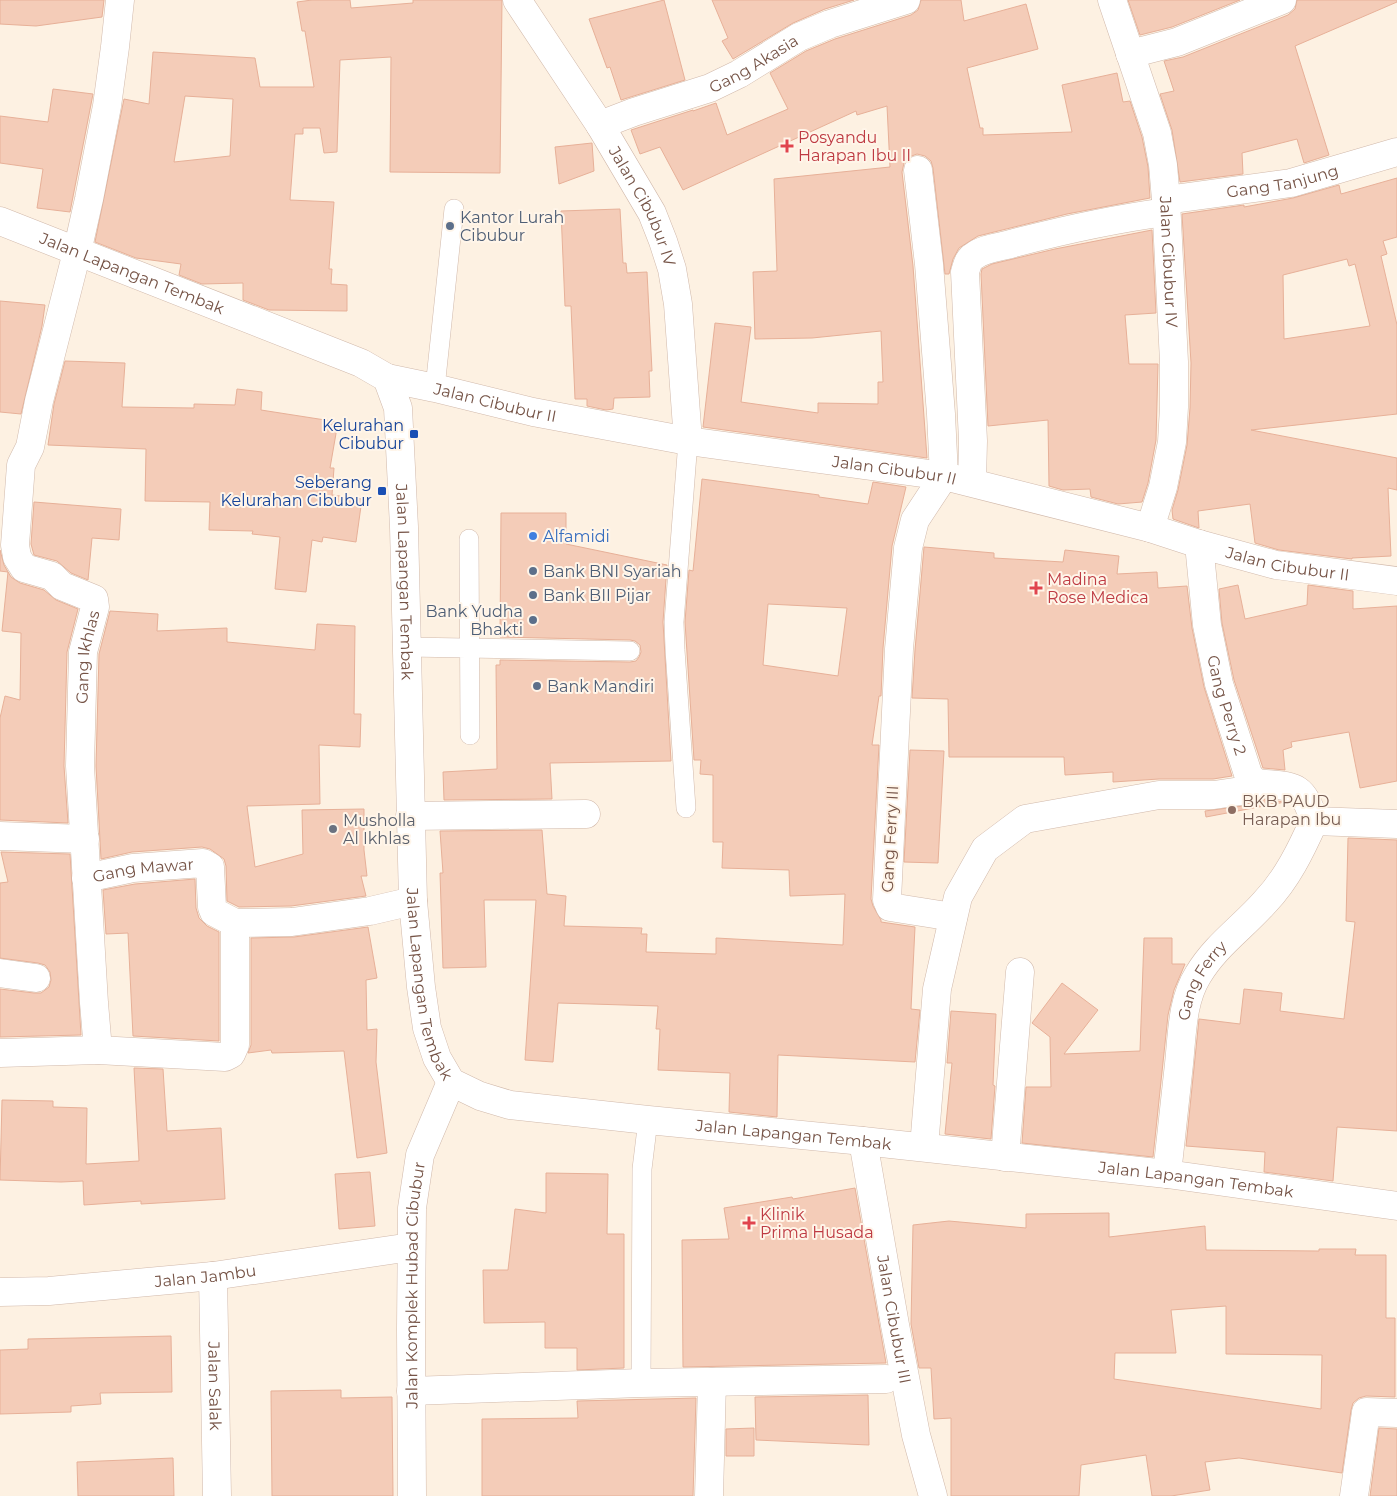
<svg xmlns="http://www.w3.org/2000/svg" width="1397" height="1496" font-family="Montserrat,sans-serif">
<style>
.building{fill:#f4ccb8;stroke:#e7b098;fill-rule:evenodd}
.lines{fill:none;stroke-linecap:round;stroke-linejoin:round}
.service-casing{stroke:#d1b9ab;stroke-width:20}
.minor-casing{stroke:#d1b9ab;stroke-width:29}
.tertiary-casing{stroke:#d1b9ab;stroke-width:29}
.service{stroke:#fff;stroke-width:19}
.minor{stroke:#fff;stroke-width:28}
.tertiary{stroke:#fff;stroke-width:28}
.health-dot{fill:#e0444e;stroke:#fff5e9;stroke-width:2}
.service-dot{fill:#5c6f8a;stroke:#fff5e9;stroke-width:2}
.transit-dot{fill:#1a4fb4;stroke:#fff5e9;stroke-width:2}
.shop-dot{fill:#3f7fe0;stroke:#fff5e9;stroke-width:2}
.education-dot{fill:#8d6e63;stroke:#fff5e9;stroke-width:2}
.worship-dot{fill:#6b7280;stroke:#fff5e9;stroke-width:2}
.labels{text-anchor:middle;dominant-baseline:central;stroke-width:4;stroke-linejoin:round;paint-order:stroke}
.street-label{font-size:16px;fill:#765447;stroke:#fff5e9}
.health-label{font-size:16px;fill:#be3a42;stroke:#fff5e9;text-anchor:start}
.service-label{font-size:16px;fill:#4e5e75;stroke:#fff5e9;text-anchor:start}
.transit-label{font-size:16px;fill:#164399;stroke:#fff5e9;text-anchor:end}
.shop-label{font-size:16px;fill:#366cbe;stroke:#fff5e9;text-anchor:start}
.education-label{font-size:16px;fill:#785e54;stroke:#fff5e9;text-anchor:start}
.worship-label{font-size:16px;fill:#5b616d;stroke:#fff5e9;text-anchor:start}
</style>
<rect width="100%" height="100%" fill="#fdf1e2"/>
<path class="building" d="M 0,0 L 104,0 L 102,17 L 36,26 L 0,24 Z
M 312,0 L 350,0 L 351,8 L 413,3 L 413,0 L 502,0 L 500,173 L 390,172 L 391,57 L 340,60 L 337,152 L 324,153 L 320,128 L 303,128 L 303,134 L 295,134 L 290,200 L 334,202 L 329,269 L 332,269 L 331,284 L 347,285 L 347,311 L 269,310 L 243,300 L 243,283 L 202,284 L 179,275 L 181,264 L 136,258 L 95,242 L 124,99 L 149,104 L 153,52 L 255,58 L 260,87 L 314,87 L 305,31 L 302,31 L 297,2 ZM 185,96 L 233,99 L 230,156 L 174,162 Z
M 664,0 L 685,80 L 621,100 L 610,67 L 607,68 L 589,19 Z
M 712,0 L 854,0 L 825,9 L 793,23 L 733,59 L 722,41 L 728,38 Z
M 921,0 L 961,0 L 964,21 L 1026,4 L 1038,49 L 967,68 L 980,128 L 983,128 L 983,135 L 1072,132 L 1062,85 L 1117,73 L 1123,102 L 1130,101 L 1142,137 L 1148,167 L 1150,198 L 1067,214 L 978,236 L 959,248 L 953,259 L 949,274 L 945,274 L 933,168 L 931,161 L 925,156 L 917,154 L 909,157 L 904,163 L 902,172 L 913,266 L 927,458 L 703,427 L 715,323 L 751,327 L 741,402 L 818,413 L 818,403 L 878,404 L 878,382 L 883,382 L 881,331 L 812,338 L 755,339 L 753,272 L 777,271 L 774,179 L 890,167 L 887,106 L 857,115 L 856,111 L 683,190 L 660,147 L 640,154 L 631,130 L 693,110 L 693,111 L 716,103 L 727,135 L 788,109 L 770,73 L 806,51 L 835,39 L 911,15 L 918,10 Z
M 1128,0 L 1240,0 L 1172,27 L 1140,35 Z
M 1297,0 L 1397,0 L 1397,2 L 1295,46 L 1329,155 L 1304,163 L 1297,139 L 1242,153 L 1243,174 L 1180,182 L 1172,130 L 1160,94 L 1174,91 L 1164,61 L 1183,57 L 1288,15 L 1295,9 Z
M 53,89 L 93,94 L 70,212 L 37,208 L 43,169 L 0,163 L 0,116 L 48,122 Z
M 592,143 L 594,171 L 559,184 L 555,147 Z
M 1397,178 L 1397,237 L 1383,241 L 1387,254 L 1381,256 L 1397,325 L 1397,414 L 1251,430 L 1397,458 L 1397,490 L 1388,488 L 1391,556 L 1352,558 L 1352,559 L 1279,550 L 1255,543 L 1250,504 L 1198,511 L 1199,528 L 1173,519 L 1172,510 L 1178,490 L 1187,445 L 1190,408 L 1191,363 L 1182,214 L 1244,205 L 1244,207 L 1293,198 L 1339,185 L 1341,194 ZM 1347,259 L 1349,266 L 1355,264 L 1370,326 L 1284,339 L 1283,275 Z
M 620,209 L 623,263 L 626,263 L 627,273 L 647,272 L 652,371 L 649,371 L 650,397 L 614,398 L 613,409 L 606,410 L 587,406 L 587,399 L 575,399 L 571,306 L 565,306 L 561,211 Z
M 1152,230 L 1156,313 L 1125,315 L 1129,364 L 1158,364 L 1156,440 L 1148,483 L 1142,502 L 1118,504 L 1091,497 L 1090,489 L 1063,490 L 1049,486 L 1048,420 L 988,426 L 981,274 L 982,269 L 992,264 L 1055,249 Z
M 0,301 L 45,305 L 42,326 L 21,414 L 0,412 Z
M 65,361 L 125,363 L 122,407 L 194,408 L 194,404 L 235,405 L 237,389 L 262,392 L 261,410 L 338,422 L 330,468 L 334,468 L 332,495 L 362,499 L 356,542 L 323,537 L 322,542 L 312,540 L 306,592 L 275,589 L 280,537 L 252,534 L 253,531 L 209,530 L 210,502 L 145,501 L 146,449 L 48,445 L 54,404 Z
M 702,479 L 819,495 L 819,497 L 868,504 L 873,482 L 906,487 L 892,546 L 883,648 L 881,696 L 879,696 L 872,745 L 879,745 L 871,899 L 873,906 L 881,920 L 881,922 L 915,927 L 911,1009 L 920,1010 L 915,1062 L 778,1055 L 777,1117 L 729,1112 L 730,1073 L 658,1070 L 660,1029 L 656,1029 L 658,1006 L 558,1003 L 553,1062 L 525,1060 L 536,900 L 484,900 L 486,967 L 443,968 L 440,873 L 443,873 L 440,831 L 542,830 L 547,894 L 566,896 L 564,926 L 642,928 L 641,934 L 647,934 L 646,952 L 716,954 L 716,938 L 843,945 L 845,894 L 790,896 L 789,870 L 722,868 L 723,842 L 713,842 L 713,775 L 700,774 L 701,760 L 694,760 L 685,622 L 689,570 L 693,571 ZM 768,604 L 847,608 L 838,676 L 763,665 Z
M 34,502 L 121,509 L 119,540 L 92,538 L 88,580 L 71,573 L 57,561 L 34,555 L 31,544 Z
M 501,513 L 566,513 L 566,544 L 667,565 L 663,622 L 671,761 L 550,763 L 552,799 L 444,800 L 443,772 L 497,769 L 496,665 L 500,665 L 500,660 L 630,662 L 636,661 L 639,657 L 641,652 L 640,645 L 635,641 L 630,640 L 500,637 Z
M 924,547 L 994,553 L 994,558 L 1063,562 L 1065,550 L 1119,556 L 1117,574 L 1157,572 L 1158,588 L 1187,586 L 1192,628 L 1204,687 L 1232,776 L 1213,779 L 1159,779 L 1113,782 L 1113,772 L 1065,775 L 1064,757 L 949,757 L 948,699 L 912,698 L 915,650 Z
M 0,550 L 4,565 L 11,577 L 20,583 L 44,590 L 56,600 L 78,609 L 67,652 L 64,766 L 68,823 L 0,820 L 0,718 L 5,696 L 20,700 L 21,633 L 2,631 L 8,572 L 0,571 Z
M 1238,585 L 1245,619 L 1307,605 L 1308,585 L 1353,591 L 1353,609 L 1397,606 L 1397,781 L 1360,788 L 1349,732 L 1291,742 L 1292,747 L 1283,750 L 1285,770 L 1263,768 L 1234,680 L 1222,623 L 1219,589 Z
M 110,611 L 158,614 L 157,631 L 227,628 L 227,642 L 315,650 L 317,624 L 355,626 L 354,714 L 361,714 L 360,747 L 319,745 L 320,804 L 247,806 L 255,867 L 303,854 L 302,810 L 364,809 L 364,850 L 367,876 L 361,876 L 366,896 L 291,906 L 239,907 L 227,901 L 226,866 L 224,859 L 210,849 L 202,847 L 132,852 L 101,859 L 96,766 L 99,654 Z
M 910,750 L 944,751 L 938,863 L 904,862 Z
M 1258,799 L 1285,802 L 1206,817 L 1205,811 L 1243,806 Z
M 1348,838 L 1397,840 L 1397,1131 L 1337,1127 L 1333,1181 L 1264,1172 L 1265,1152 L 1186,1146 L 1199,1019 L 1240,1024 L 1244,989 L 1282,993 L 1280,1011 L 1344,1019 L 1355,922 L 1346,921 Z
M 1,852 L 70,854 L 81,1035 L 0,1037 L 0,989 L 34,993 L 41,993 L 49,987 L 51,980 L 50,972 L 45,965 L 38,963 L 0,958 L 0,883 L 8,882 Z
M 195,879 L 196,908 L 199,918 L 207,926 L 219,932 L 219,1041 L 133,1036 L 128,933 L 106,934 L 103,890 L 135,884 Z
M 368,927 L 377,978 L 366,980 L 367,1030 L 377,1029 L 376,1062 L 387,1153 L 357,1158 L 344,1051 L 272,1053 L 271,1050 L 248,1053 L 251,1045 L 251,938 L 294,937 Z
M 1144,938 L 1172,938 L 1172,964 L 1185,964 L 1174,990 L 1168,1015 L 1153,1157 L 1022,1143 L 1026,1087 L 1051,1087 L 1050,1037 L 1032,1023 L 1062,983 L 1098,1010 L 1064,1054 L 1140,1051 Z
M 951,1011 L 996,1014 L 993,1085 L 995,1086 L 991,1139 L 945,1134 L 952,1063 L 947,1063 Z
M 134,1068 L 163,1069 L 167,1131 L 221,1128 L 225,1199 L 141,1204 L 141,1201 L 84,1205 L 83,1181 L 61,1182 L 0,1180 L 2,1100 L 53,1101 L 53,1107 L 87,1108 L 86,1164 L 139,1161 Z
M 370,1172 L 375,1226 L 339,1229 L 335,1174 Z
M 546,1173 L 608,1174 L 607,1234 L 624,1234 L 624,1368 L 577,1370 L 577,1348 L 545,1348 L 545,1322 L 484,1323 L 483,1270 L 508,1270 L 515,1209 L 546,1213 Z
M 855,1188 L 886,1363 L 683,1367 L 682,1240 L 729,1239 L 724,1208 L 792,1197 L 793,1199 Z
M 1109,1213 L 1109,1237 L 1205,1226 L 1206,1250 L 1319,1251 L 1319,1249 L 1356,1249 L 1355,1255 L 1386,1255 L 1386,1318 L 1395,1318 L 1395,1397 L 1366,1396 L 1359,1398 L 1353,1403 L 1351,1410 L 1342,1473 L 1239,1458 L 1205,1462 L 1210,1490 L 1171,1496 L 1152,1496 L 1146,1455 L 1081,1465 L 1079,1496 L 951,1496 L 951,1418 L 934,1419 L 931,1368 L 919,1368 L 911,1324 L 913,1225 L 949,1221 L 1026,1228 L 1026,1214 ZM 1226,1306 L 1226,1354 L 1322,1355 L 1321,1409 L 1114,1379 L 1115,1353 L 1176,1353 L 1171,1310 Z
M 171,1336 L 172,1392 L 100,1393 L 101,1404 L 71,1406 L 71,1412 L 0,1414 L 0,1350 L 28,1349 L 28,1339 Z
M 341,1390 L 341,1398 L 392,1397 L 393,1496 L 272,1496 L 271,1391 Z
M 868,1395 L 869,1445 L 756,1440 L 755,1397 Z
M 696,1398 L 693,1496 L 482,1496 L 482,1419 L 578,1418 L 577,1401 Z
M 754,1428 L 754,1456 L 726,1456 L 726,1429 Z
M 1379,1428 L 1397,1429 L 1397,1496 L 1370,1496 Z
M 173,1458 L 174,1496 L 78,1496 L 77,1462 Z"/>
<g class="lines">
<g class="service-casing">
<path id="service" d="M 435,388 L 454,209
M 469,539 L 470,735
M 407,647 L 630,651
M 686,808 L 675,650 L 674,622 L 688,441
M 641,1383 L 642,1169 L 648,1120"/>
</g>
<g class="minor-casing">
<g id="minor">
<path id="s1" d="M 517,0 L 600,125 L 652,213 L 663,241 L 672,269 L 678,304 L 688,441"/>
<path id="s2" d="M 1112,0 L 1157,133 L 1163,165 L 1166,200 L 1174,362 L 1174,407 L 1172,442 L 1163,487 L 1150,528"/>
<path d="M 1130,54 L 1177,42 L 1282,0"/>
<path id="s3" d="M 600,125 L 634,112 L 710,88 L 739,74 L 799,37 L 830,24 L 906,0"/>
<path d="M 918,170 L 929,264 L 941,414 L 944,476 L 915,520 L 908,548 L 899,649 L 887,900 L 890,907 L 953,917"/>
<path id="s4" d="M 1166,200 L 1291,183 L 1397,152"/>
<path d="M 972,482 L 973,441 L 965,272 C 967,266 968,259 974,256 C 984,248 1002,247 1014,243 C 1064,230 1114,219 1166,212"/>
<path id="s5" d="M 1199,544 L 1207,625 L 1219,684 L 1248,774 L 1255,783 C 1291,787 1303,781 1314,821"/>
<path d="M 410,816 L 586,814"/>
<path d="M 1314,821 L 1397,824"/>
<path d="M 0,836 L 85,839"/>
<path id="s6" d="M 86,878 L 133,868 L 203,863 L 210,867 L 212,907 L 214,912 L 235,923 L 292,922 L 370,911 L 413,901"/>
<path d="M 0,973 L 36,978"/>
<path id="s7" d="M 98,1050 L 94,1003 L 80,766 L 83,652 L 95,607 L 94,599 L 62,586 L 52,576 L 24,568 L 17,557 L 15,545 L 21,465 L 30,447 L 39,401 L 77,252 L 89,199 L 107,106 L 115,47 L 120,0"/>
<path d="M 0,1053 L 98,1050 L 225,1057 L 231,1054 L 235,1045 L 235,923"/>
<path d="M 924,1147 L 937,989 L 958,897 L 985,849 L 1025,819 L 1159,795 L 1214,795 L 1241,791 L 1255,783"/>
<path d="M 1005,1157 L 1020,972"/>
<path id="s8" d="M 1167,1174 C 1171,1137 1175,1101 1179,1064 C 1182,1035 1182,1000 1198,975 C 1215,946 1243,927 1265,902 C 1287,879 1301,850 1314,821"/>
<path id="s9" d="M 213,1276 L 217,1496"/>
<path id="s10" d="M 0,1292 L 49,1291 L 213,1276 L 411,1247"/>
<path d="M 411,1391 L 641,1383 L 886,1379"/>
<path id="s11" d="M 412,1496 L 411,1330 L 412,1208 L 420,1155 L 451,1082"/>
<path d="M 709,1496 L 712,1382"/>
<path d="M 1354,1496 L 1366,1412 L 1397,1413"/>
</g>
</g>
<g class="tertiary-casing">
<g id="tertiary">
<path id="s12" d="M 0,221 L 361,363 L 387,378 L 398,408 L 404,527 L 413,901 L 421,987 L 427,1028 L 437,1058 L 451,1082 L 480,1096 L 510,1105 L 648,1120 L 863,1141 L 1167,1174 L 1397,1206"/>
<path id="s13" d="M 387,378 L 435,388 L 533,412 L 688,441 L 944,476 L 1150,528 L 1199,544 L 1276,565 L 1397,581"/>
<path id="s14" d="M 863,1141 L 895,1325 L 916,1435 L 933,1496"/>
</g>
</g>
<use href="#service" class="service"/>
<use href="#minor" class="minor"/>
<use href="#tertiary" class="tertiary"/>
</g>
<g class="health-dot">
<path d="M784.5 138.5h5v5h5v5h-5v5h-5v-5h-5v-5h5z"/>
<path d="M1033.5 580.5h5v5h5v5h-5v5h-5v-5h-5v-5h5z"/>
<path d="M746.5 1215.5h5v5h5v5h-5v5h-5v-5h-5v-5h5z"/>
</g>
<g class="service-dot">
<circle cx="450" cy="226" r="5"/>
<circle cx="533" cy="571" r="5"/>
<circle cx="533" cy="595" r="5"/>
<circle cx="533" cy="620" r="5"/>
<circle cx="537" cy="686" r="5"/>
</g>
<g class="transit-dot">
<rect x="409" y="429" width="10" height="10" rx="2.5"/>
<rect x="377" y="486" width="10" height="10" rx="2.5"/>
</g>
<circle class="shop-dot" cx="533" cy="536" r="5"/>
<circle class="education-dot" cx="1232" cy="810" r="5"/>
<circle class="worship-dot" cx="333" cy="829" r="5"/>
<g class="labels">
<g class="street-label">
<text stroke="none"><textPath href="#s3" startOffset="166">Gang Akasia</textPath></text>
<text stroke="none"><textPath href="#s4" startOffset="118">Gang Tanjung</textPath></text>
<text stroke="none"><textPath href="#s1" startOffset="242">Jalan Cibubur IV</textPath></text>
<text stroke="none"><textPath href="#s2" startOffset="270">Jalan Cibubur IV</textPath></text>
<text stroke="none"><textPath href="#s12" startOffset="142">Jalan Lapangan Tembak</textPath></text>
<text stroke="none"><textPath href="#s13" startOffset="111">Jalan Cibubur II</textPath></text>
<text stroke="none"><textPath href="#s13" startOffset="516">Jalan Cibubur II</textPath></text>
<text stroke="none"><textPath href="#s13" startOffset="921">Jalan Cibubur II</textPath></text>
<text stroke="none"><textPath href="#s12" startOffset="624">Jalan Lapangan Tembak</textPath></text>
<text stroke="none"><textPath href="#s7" startOffset="394">Gang Ikhlas</textPath></text>
<text stroke="none"><textPath href="#s5" startOffset="164">Gang Perry 2</textPath></text>
<text transform="translate(890 839) rotate(-87)">Gang Ferry III</text>
<text stroke="none"><textPath href="#s6" startOffset="58">Gang Mawar</textPath></text>
<text stroke="none"><textPath href="#s12" startOffset="1028">Jalan Lapangan Tembak</textPath></text>
<text stroke="none"><textPath href="#s8" startOffset="199">Gang Ferry</textPath></text>
<text stroke="none"><textPath href="#s12" startOffset="1479">Jalan Lapangan Tembak</textPath></text>
<text stroke="none"><textPath href="#s12" startOffset="1884">Jalan Lapangan Tembak</textPath></text>
<text stroke="none"><textPath href="#s10" startOffset="206">Jalan Jambu</textPath></text>
<text stroke="none"><textPath href="#s11" startOffset="211">Jalan Komplek Hubad Cibubur</textPath></text>
<text stroke="none"><textPath href="#s14" startOffset="181">Jalan Cibubur III</textPath></text>
<text stroke="none"><textPath href="#s9" startOffset="110">Jalan Salak</textPath></text>
</g>
<g class="health-label">
<text x="798" y="137">Posyandu<tspan x="798" dy="18">Harapan Ibu II</tspan></text>
<text x="1047" y="579">Madina<tspan x="1047" dy="18">Rose Medica</tspan></text>
<text x="760" y="1214">Klinik<tspan x="760" dy="18">Prima Husada</tspan></text>
</g>
<g class="service-label">
<text x="460" y="217">Kantor Lurah<tspan x="460" dy="18">Cibubur</tspan></text>
<text x="543" y="571">Bank BNI Syariah</text>
<text x="543" y="595">Bank BII Pijar</text>
<text x="523" y="611" text-anchor="end">Bank Yudha<tspan x="523" dy="18">Bhakti</tspan></text>
<text x="547" y="686">Bank Mandiri</text>
</g>
<g class="transit-label">
<text x="404" y="425">Kelurahan<tspan x="404" dy="18">Cibubur</tspan></text>
<text x="372" y="482">Seberang<tspan x="372" dy="18">Kelurahan Cibubur</tspan></text>
</g>
<g class="shop-label">
<text x="543" y="536">Alfamidi</text>
</g>
<g class="education-label">
<text x="1242" y="801">BKB PAUD<tspan x="1242" dy="18">Harapan Ibu</tspan></text>
</g>
<g class="worship-label">
<text x="343" y="820">Musholla<tspan x="343" dy="18">Al Ikhlas</tspan></text>
</g>
</g>
</svg>
